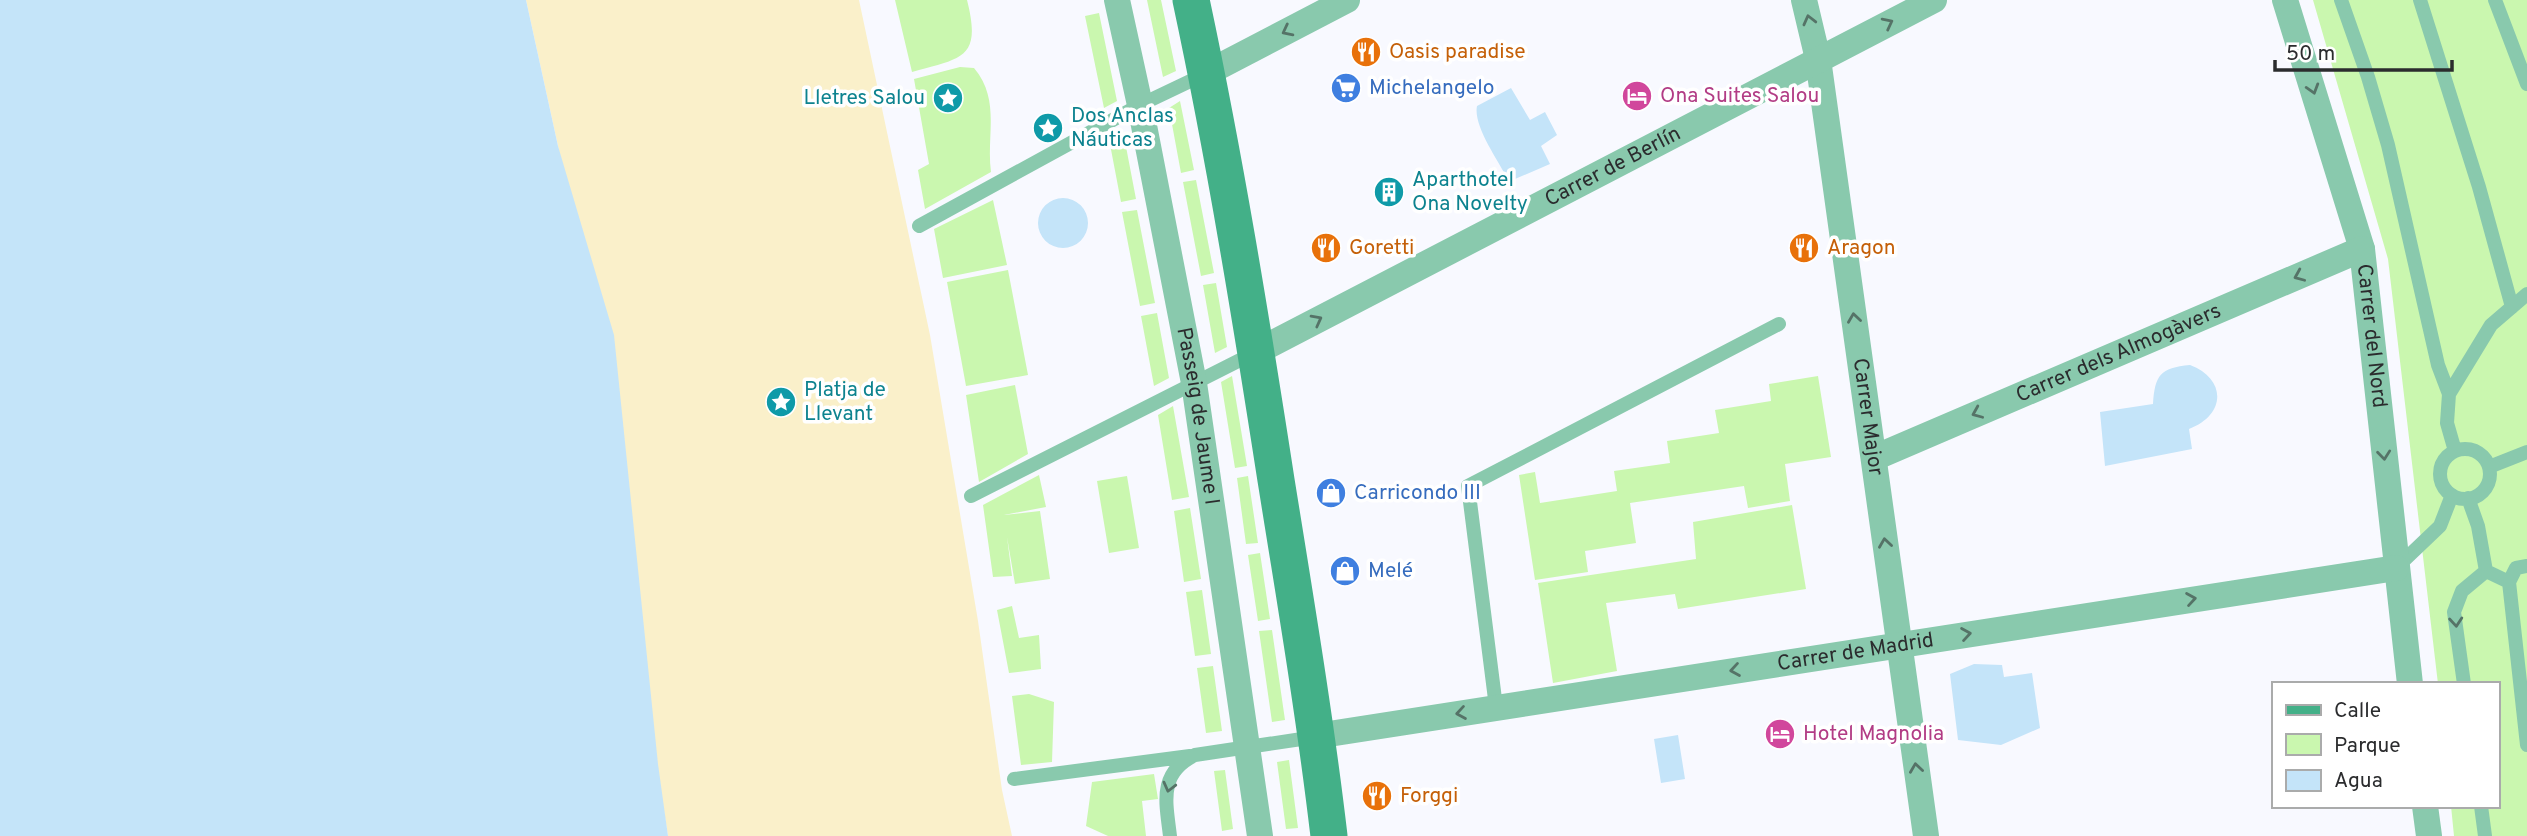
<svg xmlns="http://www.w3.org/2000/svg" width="2527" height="836" font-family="Overpass,sans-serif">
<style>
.green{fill:#caf7af}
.sand{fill:#faf0ca}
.water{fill:#c4e4f9}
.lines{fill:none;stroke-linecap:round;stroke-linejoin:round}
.lane{stroke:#89c9ad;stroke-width:14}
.street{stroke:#89c9ad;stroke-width:26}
.secondary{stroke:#43b088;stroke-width:37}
.oneway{stroke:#557367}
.labels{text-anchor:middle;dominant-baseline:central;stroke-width:7;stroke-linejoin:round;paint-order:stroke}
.food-label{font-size:21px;fill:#c56008;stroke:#fff;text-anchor:start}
.shop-label{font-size:21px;fill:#366cbe;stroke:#fff;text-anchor:start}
.hotel-label{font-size:21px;fill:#b23c85;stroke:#fff;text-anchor:start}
.culture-label{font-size:21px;fill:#0d838f;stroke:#fff;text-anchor:start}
.street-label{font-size:21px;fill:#2b2c2e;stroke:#fff}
</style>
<rect width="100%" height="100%" fill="#f8f9ff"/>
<path class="green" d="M 895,0 L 967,0 C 982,59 962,58 912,72 Z
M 1147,0 L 1161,0 L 1176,71 L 1163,77 Z
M 2313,0 L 2527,0 L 2527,836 L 2454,836 L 2451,806 L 2497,806 L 2497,684 L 2438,684 L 2388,259 Z
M 1099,13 L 1117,101 L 1104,108 L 1085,16 Z
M 960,67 L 974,68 C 1001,100 986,136 991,172 L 925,209 L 918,170 L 929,164 L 914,79 Z
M 1180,101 L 1194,170 L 1181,173 L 1169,108 Z
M 1123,131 L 1136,199 L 1121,202 L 1109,139 Z
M 1196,180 L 1214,273 L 1201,276 L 1183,182 Z
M 993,200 L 1007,265 L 943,278 L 934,229 Z
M 1137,210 L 1155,303 L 1140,306 L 1122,212 Z
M 1008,270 L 1028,375 L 966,386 L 947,282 Z
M 1216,283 L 1227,347 L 1215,353 L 1203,285 Z
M 1157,313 L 1169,378 L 1154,386 L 1141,316 Z
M 1232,376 L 1247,466 L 1235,468 L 1221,382 Z
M 1818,376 L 1831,457 L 1785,464 L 1790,501 L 1748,508 L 1744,486 L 1630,503 L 1636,543 L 1585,551 L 1588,572 L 1535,580 L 1519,475 L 1535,472 L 1540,503 L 1617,491 L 1614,471 L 1670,463 L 1667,441 L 1719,433 L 1715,410 L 1771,401 L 1769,384 Z
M 1015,385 L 1028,454 L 979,482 L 966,395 Z
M 1173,406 L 1189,497 L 1172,500 L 1158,415 Z
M 1039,475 L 1046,507 L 1004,515 L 1040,511 L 1050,579 L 1015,584 L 1007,537 L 1012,576 L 993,577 L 983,505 Z
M 1127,476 L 1139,548 L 1109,553 L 1097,481 Z
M 1248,476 L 1258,543 L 1246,544 L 1237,478 Z
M 1792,505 L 1806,589 L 1678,609 L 1675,594 L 1606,603 L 1617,671 L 1553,683 L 1538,583 L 1696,559 L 1693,522 Z
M 1190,508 L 1201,579 L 1184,582 L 1174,511 Z
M 1260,553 L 1270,619 L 1258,621 L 1248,555 Z
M 1202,590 L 1211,654 L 1195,656 L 1186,592 Z
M 1012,606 L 1019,638 L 1039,635 L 1041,669 L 1009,673 L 997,610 Z
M 1272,630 L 1285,720 L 1272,722 L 1259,631 Z
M 1213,666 L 1222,731 L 1206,733 L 1197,668 Z
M 1029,694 L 1054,702 L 1052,762 L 1021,765 L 1012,696 Z
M 1289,760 L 1298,828 L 1286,829 L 1277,762 Z
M 1225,770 L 1233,829 L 1222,831 L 1214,771 Z
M 1154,774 L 1158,799 L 1142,801 L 1146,836 L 1108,836 L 1086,826 L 1092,782 Z"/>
<path class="sand" d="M 526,0 L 859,0 L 930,335 L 978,621 L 1002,790 L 1012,836 L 668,836 L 558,146 Z"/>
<path class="water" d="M 0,0 L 526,0 L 558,146 L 614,335 L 658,764 L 668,836 L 0,836 Z
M 1511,88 L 1530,120 L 1545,112 L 1557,135 L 1541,146 L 1550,164 L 1515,179 L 1506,176 C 1497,159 1473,125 1477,106 Z
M1038 223a25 25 0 1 1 50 0a25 25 0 1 1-50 0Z
M 2190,365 C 2227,379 2226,415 2189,429 L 2192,449 L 2105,466 L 2100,412 L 2153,404 C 2155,375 2160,368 2190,365 Z
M 1974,664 L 2002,665 L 2004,677 L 2032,673 L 2040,728 L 2001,745 L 1958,740 L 1950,674 Z
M 1678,735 L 1685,779 L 1661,783 L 1654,739 Z"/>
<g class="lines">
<path class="lane" d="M 2341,0 L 2368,77 L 2388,145 L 2438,365 L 2449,394
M 2420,0 L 2479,187 L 2512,307
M 2495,0 L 2527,84
M 919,226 L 1140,105 L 1205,74
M2440 474a25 25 0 1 1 50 0a25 25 0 1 1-50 0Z
M 2455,451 L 2447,423 L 2449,394 L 2491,325 L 2527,294
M 2489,467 L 2527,452
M 971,496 L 1254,353
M 2468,498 L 2478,526 L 2486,571 L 2509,582 L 2516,568 L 2527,566
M 2397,567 L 2440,526 L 2452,495
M 2509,582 L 2527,745
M 2464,684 L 2454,612 L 2462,591 L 2486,571
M 1496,707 L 1468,486 L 1779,324
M 1014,779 L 1190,756
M 2481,806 L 2485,836
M 1170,836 C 1166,802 1158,773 1195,755 L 1315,737"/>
<g class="street">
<path id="s1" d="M 1117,0 L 1140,105 L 1194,383 L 1260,836"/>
<path id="s2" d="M 1804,0 L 1818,59 L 1926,836"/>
<path id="s3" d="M 2285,0 L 2362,249 L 2410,684"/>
<path d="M 1207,73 L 1347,0"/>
<path id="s4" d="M 1256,352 L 1934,0"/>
<path id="s5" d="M 1874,458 L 2362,249"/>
<path id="s6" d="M 1316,736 L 2396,568"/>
<path d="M 2425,806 L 2429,836"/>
</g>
<path class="secondary" d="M 1191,0 C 1225,159 1251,319 1276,480 C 1295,598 1315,717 1329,836"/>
</g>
<defs><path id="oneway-chevron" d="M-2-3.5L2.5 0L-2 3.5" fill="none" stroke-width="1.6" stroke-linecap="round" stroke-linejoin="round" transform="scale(1.75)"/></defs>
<g class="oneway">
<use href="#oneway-chevron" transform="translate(1809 20) rotate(-104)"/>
<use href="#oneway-chevron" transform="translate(1888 23) rotate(-27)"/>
<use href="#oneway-chevron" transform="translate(1287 31) rotate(153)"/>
<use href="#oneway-chevron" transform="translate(2313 89) rotate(73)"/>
<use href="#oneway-chevron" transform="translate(2299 276) rotate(157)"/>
<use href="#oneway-chevron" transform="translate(1854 318) rotate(-98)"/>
<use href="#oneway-chevron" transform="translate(1317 320) rotate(-28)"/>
<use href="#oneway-chevron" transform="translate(1977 413) rotate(157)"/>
<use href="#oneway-chevron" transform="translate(2384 455) rotate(84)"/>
<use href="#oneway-chevron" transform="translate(1885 543) rotate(-98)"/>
<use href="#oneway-chevron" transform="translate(2191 599) rotate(-9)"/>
<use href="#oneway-chevron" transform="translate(2456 622) rotate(85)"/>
<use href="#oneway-chevron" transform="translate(1966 634) rotate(-9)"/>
<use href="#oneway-chevron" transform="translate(1735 670) rotate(171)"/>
<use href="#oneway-chevron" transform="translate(1461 713) rotate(171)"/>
<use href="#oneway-chevron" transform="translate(1916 768) rotate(-98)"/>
<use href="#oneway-chevron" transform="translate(1169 787) rotate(104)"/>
</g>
<defs>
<g id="restaurant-disc" transform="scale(1.575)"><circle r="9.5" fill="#e8710a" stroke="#fff"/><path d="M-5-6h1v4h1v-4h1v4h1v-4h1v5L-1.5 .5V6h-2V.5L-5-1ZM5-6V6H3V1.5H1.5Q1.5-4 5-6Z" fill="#fff"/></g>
<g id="supermarket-disc" transform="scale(1.575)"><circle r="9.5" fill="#3f7fe0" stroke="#fff"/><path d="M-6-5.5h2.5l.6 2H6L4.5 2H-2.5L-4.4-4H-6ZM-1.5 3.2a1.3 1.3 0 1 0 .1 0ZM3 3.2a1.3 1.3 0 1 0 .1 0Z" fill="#fff"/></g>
<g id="hotel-disc" transform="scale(1.575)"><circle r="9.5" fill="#d1479c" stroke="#fff"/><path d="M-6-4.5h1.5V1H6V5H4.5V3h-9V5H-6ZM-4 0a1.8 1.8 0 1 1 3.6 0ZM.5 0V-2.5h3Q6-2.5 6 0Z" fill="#fff"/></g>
<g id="sight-disc" transform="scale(1.575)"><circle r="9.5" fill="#0f9aa8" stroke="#fff"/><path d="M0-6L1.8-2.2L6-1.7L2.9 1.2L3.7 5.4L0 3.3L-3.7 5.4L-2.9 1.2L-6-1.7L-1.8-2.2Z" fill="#fff"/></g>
<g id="building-disc" transform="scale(1.575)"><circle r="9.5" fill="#0f9aa8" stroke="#fff"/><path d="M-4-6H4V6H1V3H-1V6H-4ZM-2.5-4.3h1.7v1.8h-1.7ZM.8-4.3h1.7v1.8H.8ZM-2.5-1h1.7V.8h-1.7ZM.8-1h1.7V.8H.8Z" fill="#fff"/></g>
<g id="shop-disc" transform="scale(1.575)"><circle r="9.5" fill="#3f7fe0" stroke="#fff"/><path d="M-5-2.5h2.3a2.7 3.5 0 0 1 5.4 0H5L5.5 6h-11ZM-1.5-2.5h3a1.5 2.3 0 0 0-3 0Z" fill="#fff"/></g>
</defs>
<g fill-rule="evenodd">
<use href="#restaurant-disc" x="1366" y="52"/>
<use href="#supermarket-disc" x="1346" y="88"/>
<use href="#hotel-disc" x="1637" y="96"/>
<use href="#sight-disc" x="948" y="98"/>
<use href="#sight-disc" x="1048" y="128"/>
<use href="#building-disc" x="1389" y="192"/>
<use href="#restaurant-disc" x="1326" y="248"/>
<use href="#restaurant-disc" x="1804" y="248"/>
<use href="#sight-disc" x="781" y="402"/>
<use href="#shop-disc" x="1331" y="493"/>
<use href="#shop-disc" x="1345" y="571"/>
<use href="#hotel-disc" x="1780" y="734"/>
<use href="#restaurant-disc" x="1377" y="796"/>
</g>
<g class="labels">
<g class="food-label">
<text x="1389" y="52">Oasis paradise</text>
<text x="1349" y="248">Goretti</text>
<text x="1827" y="248">Aragon</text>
<text x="1400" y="796">Forggi</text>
</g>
<g class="shop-label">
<text x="1369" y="88">Michelangelo</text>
<text x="1354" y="493">Carricondo III</text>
<text x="1368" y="571">Melé</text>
</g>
<g class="hotel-label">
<text x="1660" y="96">Ona Suites Salou</text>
<text x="1803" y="734">Hotel Magnolia</text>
</g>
<g class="culture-label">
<text x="925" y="98" text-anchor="end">Lletres Salou</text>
<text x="1071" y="116">Dos Anclas<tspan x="1071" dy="24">Náuticas</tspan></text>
<text x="1412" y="180">Aparthotel<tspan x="1412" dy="24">Ona Novelty</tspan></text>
<text x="804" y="390">Platja de<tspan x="804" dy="24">Llevant</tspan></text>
</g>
<g class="street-label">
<text stroke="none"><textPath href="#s4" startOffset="402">Carrer de Berlín</textPath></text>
<text stroke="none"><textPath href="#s3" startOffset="348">Carrer del Nord</textPath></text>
<text stroke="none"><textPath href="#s5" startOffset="266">Carrer dels Almogàvers</textPath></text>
<text stroke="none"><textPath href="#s1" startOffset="424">Passeig de Jaume I</textPath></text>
<text stroke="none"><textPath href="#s2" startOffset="422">Carrer Major</textPath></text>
<text stroke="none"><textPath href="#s6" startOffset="546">Carrer de Madrid</textPath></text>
</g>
</g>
<rect x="2272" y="682" width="228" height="126" fill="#ffffff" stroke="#aaabab" stroke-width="2"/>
<rect x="2286" y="705" width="35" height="10" fill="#43b088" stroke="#aaabab" stroke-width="2"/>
<text x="2334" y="717" font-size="21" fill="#2b2c2e">Calle</text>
<rect x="2286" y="734" width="35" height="21" fill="#caf7af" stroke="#aaabab" stroke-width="2"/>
<text x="2334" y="752" font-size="21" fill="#2b2c2e">Parque</text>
<rect x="2286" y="770" width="35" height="21" fill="#c4e4f9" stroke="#aaabab" stroke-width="2"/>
<text x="2334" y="787" font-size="21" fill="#2b2c2e">Agua</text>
<path d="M2275 60v10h177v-10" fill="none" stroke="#2b2c2e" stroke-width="3.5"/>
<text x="2286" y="60" font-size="21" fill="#2b2c2e" stroke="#ffffff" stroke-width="5" paint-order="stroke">50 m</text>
</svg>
